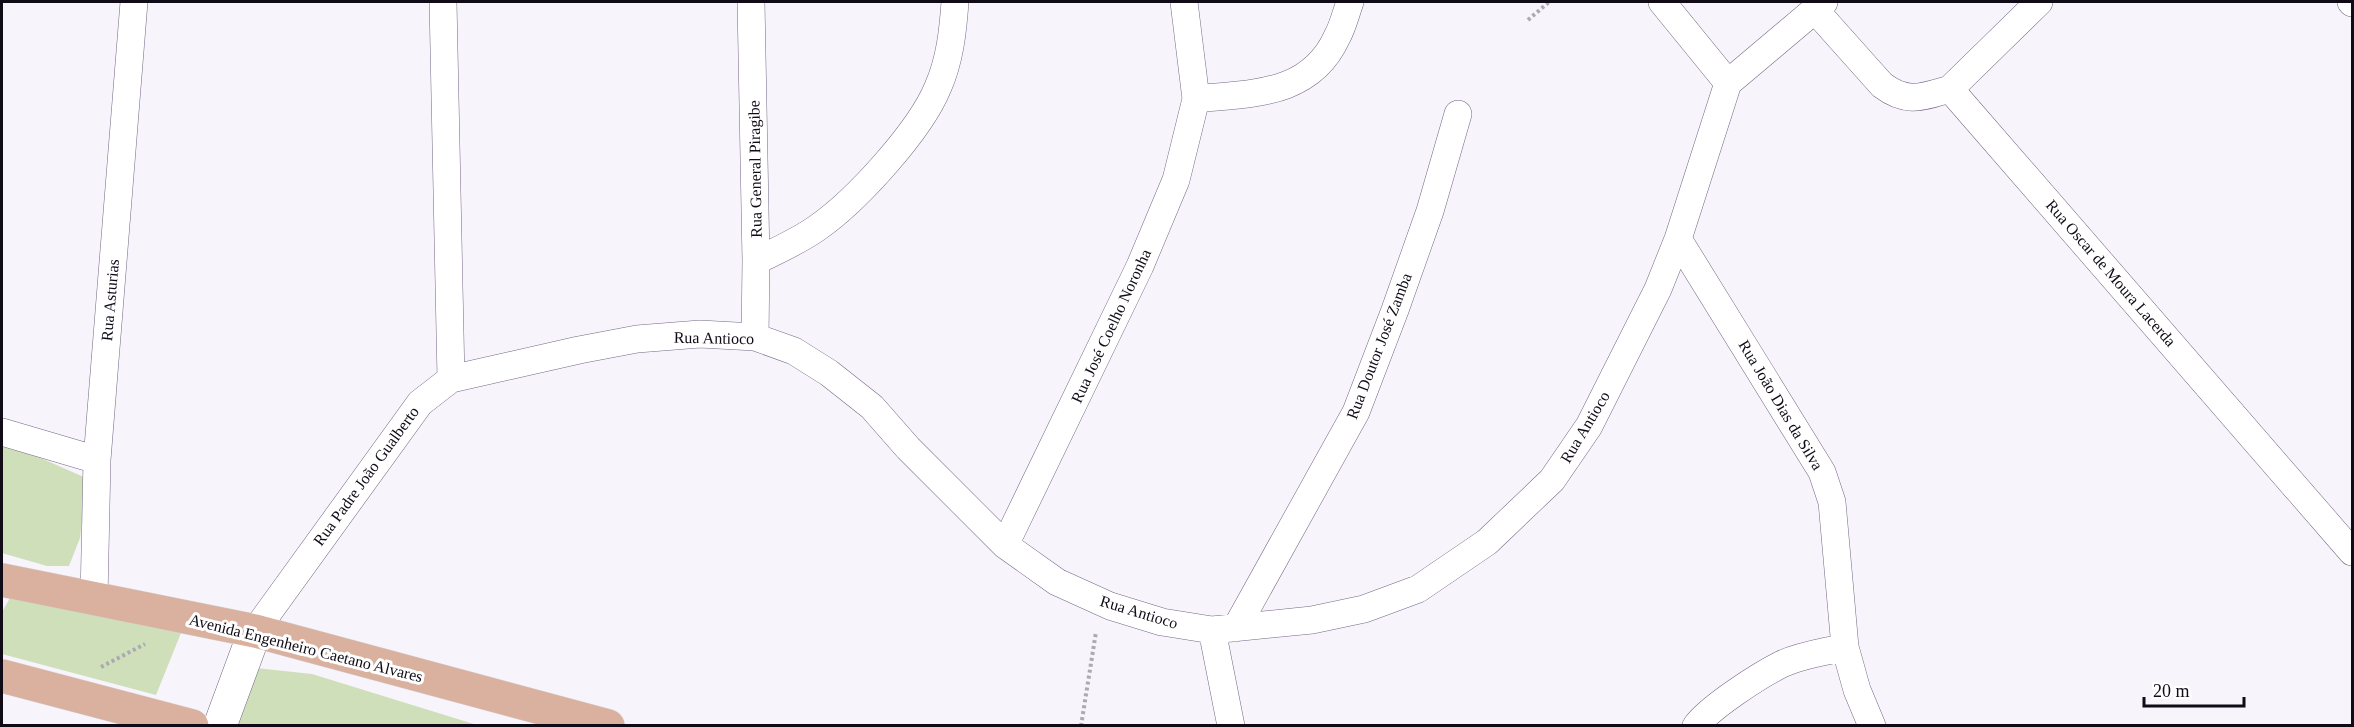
<svg xmlns="http://www.w3.org/2000/svg" width="2354" height="727" font-family="'Times New Roman',serif">
<style>
.green{fill:#cedfba}
.lines{fill:none;stroke-linecap:round;stroke-linejoin:round}
.street-casing{stroke:#756886;stroke-width:28}
.secondary-casing{stroke:#756886;stroke-width:34}
.primary-casing{stroke:#d4d3d5;stroke-width:34}
.path{stroke:#aca9b1;stroke-width:4;stroke-dasharray:3 3;stroke-linecap:butt}
.street{stroke:#fff;stroke-width:27}
.secondary{stroke:#fff;stroke-width:33}
.primary{stroke:#dab09e;stroke-width:33}
.labels{text-anchor:middle;dominant-baseline:central;stroke-width:6;stroke-linejoin:round;paint-order:stroke}
.street-label{font-size:16px;fill:#100b16;stroke:#fff}
</style>
<rect width="100%" height="100%" fill="#f7f4fb"/>
<path class="green" d="M 2,441 L 86,478 L 80,538 L 69,566 L 47,566 L 2,553 Z
M 10,598 L 183,628 L 156,695 L 2,654 L 2,612 Z
M 256,668 L 312,674 L 477,725 L 241,726 L 231,723 Z"/>
<g class="lines">
<g class="street-casing">
<path id="street" d="M 443,2 L 451,379
M 751,2 L 756,261 L 755,337
M 1662,2 L 1728,83
M 2039,2 L 1950,89 L 2352,552
M 2351,2 L 2352,3
M 1815,10 L 1882,85 C 1907,104 1922,97 1950,89
M 1728,83 L 1824,2
M 1196,99 C 1252,93 1310,96 1337,37 C 1343,26 1346,13 1350,2
M 1678,239 L 1822,472 L 1832,502 L 1845,647 L 1857,690 L 1872,726
M 756,261 C 776,251 799,241 817,228 C 856,201 920,131 938,87 C 950,60 953,30 955,2
M 2,432 L 97,460
M 1005,545 L 1140,266 L 1176,180 L 1196,99 L 1184,2
M 94,599 L 97,460 L 134,2
M 1236,628 L 1356,412 L 1395,310 L 1430,211 L 1458,114
M 1212,630 L 1231,726
M 255,631 L 420,403 L 451,379 L 579,350 L 637,339 L 700,334 L 755,337 L 794,351 L 829,373 L 872,407 L 908,448 L 1005,545 L 1057,582 L 1110,606 L 1162,622 L 1212,630 L 1312,620 L 1364,609 L 1418,589 L 1487,542 L 1552,480 L 1589,426 L 1658,289 L 1678,239 L 1728,83
M 1696,726 C 1710,707 1760,675 1782,664 C 1801,655 1825,652 1845,647"/>
</g>
<g class="secondary-casing">
<path id="secondary" d="M 220,726 L 255,631"/>
</g>
<g class="primary-casing">
<path id="primary" d="M 2,580 L 255,631 L 608,726
M 2,676 L 192,726"/>
</g>
<path class="path" d="M 1528,20 L 1549,2
M 101,667 L 145,644
M 1081,726 L 1096,632"/>
<use href="#street" class="street"/>
<use href="#secondary" class="secondary"/>
<use href="#primary" class="primary"/>
</g>
<g class="labels">
<g class="street-label">
<text transform="translate(755 169) rotate(-91)">Rua General Piragibe</text>
<text transform="translate(2111 273) rotate(49)">Rua Oscar de Moura Lacerda</text>
<text transform="translate(110 300) rotate(-85)">Rua Asturias</text>
<text transform="translate(1111 326) rotate(-65)">Rua José Coelho Noronha</text>
<text transform="translate(714 338) rotate(1)">Rua Antioco</text>
<text transform="translate(1379 346) rotate(-69)">Rua Doutor José Zamba</text>
<text transform="translate(1781 405) rotate(59)">Rua João Dias da Silva</text>
<text transform="translate(1585 427) rotate(-59)">Rua Antioco</text>
<text transform="translate(366 476) rotate(-54)">Rua Padre João Gualberto</text>
<text transform="translate(1139 612) rotate(17)">Rua Antioco</text>
<text transform="translate(306 648) rotate(14)">Avenida Engenheiro Caetano Alvares</text>
</g>
</g>
<rect width="2354" height="727" fill="none" stroke="#100b16" stroke-width="6"/>
<path d="M2144 697v9h100v-9" fill="none" stroke="#100b16" stroke-width="3"/>
<text x="2153" y="697" font-size="18" fill="#100b16" stroke="#ffffff" stroke-width="4.5" paint-order="stroke">20 m</text>
</svg>
